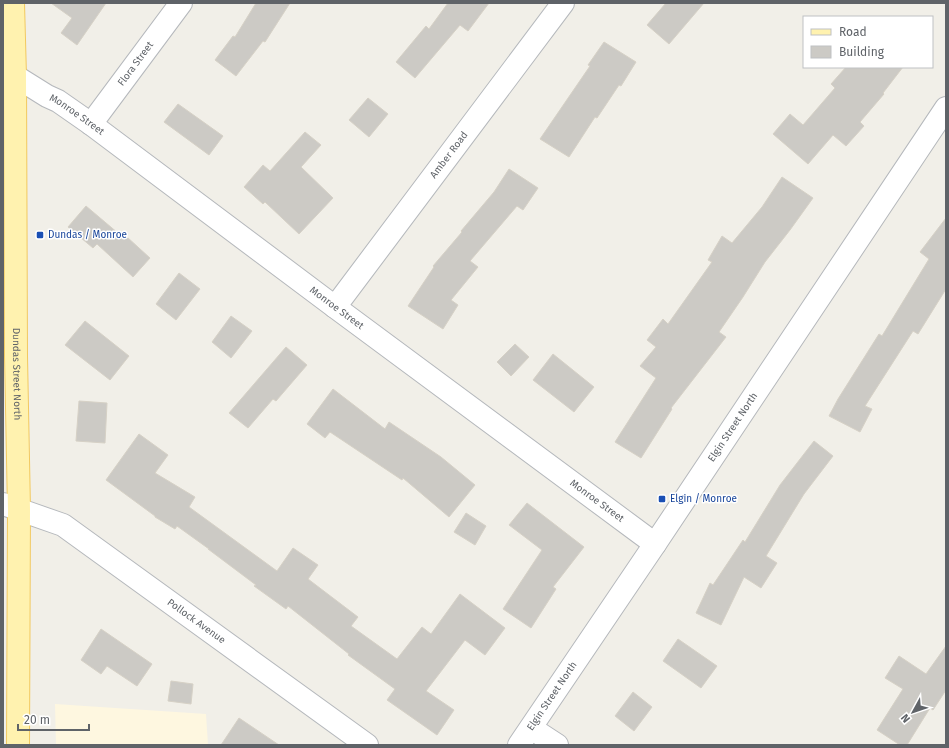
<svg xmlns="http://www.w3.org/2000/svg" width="949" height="748" font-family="'Fira Sans',sans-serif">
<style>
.commercial{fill:#fef7e0}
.building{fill:#cccac5;stroke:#d6d1c6}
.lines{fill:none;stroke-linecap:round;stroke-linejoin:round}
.minor-casing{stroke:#b5b8bc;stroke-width:24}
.tertiary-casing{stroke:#b5b8bc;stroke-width:24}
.primary-casing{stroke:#f2c960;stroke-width:24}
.minor{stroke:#fff;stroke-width:22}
.tertiary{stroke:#fff;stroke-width:22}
.primary{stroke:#fff2af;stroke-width:22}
.transit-dot{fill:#1a4fb4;stroke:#fff;stroke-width:1.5}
.labels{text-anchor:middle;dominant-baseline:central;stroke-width:3;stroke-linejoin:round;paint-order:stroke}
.street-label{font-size:10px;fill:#5f6368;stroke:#fff}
.transit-label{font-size:10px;fill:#164399;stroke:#fff;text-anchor:start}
</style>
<rect width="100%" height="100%" fill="#f1efe8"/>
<path class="commercial" d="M 55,704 L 206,714 L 208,745 L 56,745 Z"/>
<path class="building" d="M 51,3 L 106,3 L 77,45 L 61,33 L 72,18 Z
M 256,3 L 290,3 L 265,42 L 263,41 L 236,76 L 215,60 L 233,36 L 235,37 Z
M 448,3 L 489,3 L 468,31 L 460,25 L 415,78 L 396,62 L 426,26 L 429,29 Z
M 666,3 L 704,3 L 669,44 L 647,25 Z
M 604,42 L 636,62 L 621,86 L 619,85 L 597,118 L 595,117 L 569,157 L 540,139 L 590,66 L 588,65 Z
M 846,67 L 903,67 L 883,93 L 884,94 L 860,122 L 864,126 L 846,146 L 833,135 L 808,164 L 773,134 L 790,114 L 803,125 L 835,88 L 831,84 Z
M 368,98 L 388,114 L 369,137 L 349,120 Z
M 178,104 L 223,136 L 209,155 L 164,122 Z
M 305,132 L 321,145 L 301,167 L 333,198 L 299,234 L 265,202 L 263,204 L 244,187 L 263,165 L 270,171 Z
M 509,169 L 538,188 L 523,210 L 517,206 L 470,261 L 478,267 L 451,300 L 458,305 L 443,329 L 408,306 L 434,267 L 433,266 L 462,232 L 461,231 L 494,192 Z
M 782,177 L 813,198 L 790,230 L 765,262 L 743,297 L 719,332 L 726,337 L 671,408 L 672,409 L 641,458 L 615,442 L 656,378 L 640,366 L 656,347 L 647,340 L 663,319 L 668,324 L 712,262 L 708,260 L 722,236 L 732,243 L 762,207 Z
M 86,206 L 125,239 L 127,237 L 150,258 L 133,277 L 97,244 L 93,248 L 68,227 Z
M 946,218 L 946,289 L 918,334 L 913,331 L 865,406 L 872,409 L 860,432 L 829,416 L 838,399 L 879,334 L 882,336 L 929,259 L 920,252 Z
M 179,273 L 200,289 L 176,320 L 156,304 Z
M 231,316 L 252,331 L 231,358 L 212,342 Z
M 85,321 L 129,356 L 110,380 L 65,345 Z
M 515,344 L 529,357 L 511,376 L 497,362 Z
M 286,347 L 307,365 L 276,401 L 273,399 L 248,428 L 229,413 Z
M 553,354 L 594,387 L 574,412 L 533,380 Z
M 333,389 L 385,429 L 389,422 L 441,457 L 475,485 L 449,517 L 403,478 L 402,480 L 330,432 L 325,438 L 307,424 Z
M 79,401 L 107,403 L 105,443 L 76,441 Z
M 139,434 L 168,455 L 155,473 L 195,497 L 189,507 L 277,571 L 293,548 L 318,565 L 308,579 L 358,617 L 351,626 L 397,659 L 422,627 L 431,634 L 460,594 L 505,628 L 485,655 L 465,640 L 426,691 L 454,710 L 437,735 L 387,700 L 395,689 L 348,655 L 349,654 L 288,606 L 286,609 L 254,586 L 256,585 L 208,549 L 209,549 L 177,526 L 175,529 L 155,517 L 155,516 L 106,480 Z
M 814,441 L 833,456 L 804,494 L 766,556 L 777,563 L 761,588 L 744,577 L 721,625 L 696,613 L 710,583 L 713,585 L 743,540 L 745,542 L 780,485 Z
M 527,503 L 584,547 L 553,587 L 556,589 L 531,628 L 503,609 L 542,550 L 509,525 Z
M 466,513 L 486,526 L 475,545 L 454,532 Z
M 101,629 L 152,664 L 137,686 L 107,666 L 101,674 L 81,660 Z
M 678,639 L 717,666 L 701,688 L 663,661 Z
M 946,646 L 946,690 L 933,710 L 930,708 L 907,745 L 900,745 L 877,730 L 903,689 L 885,678 L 899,656 L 926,674 Z
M 171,681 L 193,684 L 191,704 L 168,701 Z
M 633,692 L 652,707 L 634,731 L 615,716 Z
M 239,718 L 279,745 L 221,745 Z"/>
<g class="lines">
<g class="minor-casing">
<g id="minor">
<path id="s1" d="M 15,76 L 47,96 L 58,101 L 91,124 L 335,307 L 655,544"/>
<path id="s2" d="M 91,124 L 181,3"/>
<path id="s3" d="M 335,307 L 563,3"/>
<path id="s4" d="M 3,504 L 63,525 L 367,745"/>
<path d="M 531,728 L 557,745"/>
</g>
</g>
<g class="tertiary-casing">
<g id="tertiary">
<path id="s5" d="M 519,745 L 655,544 L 946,108"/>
</g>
</g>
<g class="primary-casing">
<g id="primary">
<path id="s6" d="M 13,3 L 15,76 L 16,356 L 19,510 L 18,745"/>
</g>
</g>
<use href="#minor" class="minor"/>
<use href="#tertiary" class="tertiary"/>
<use href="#primary" class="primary"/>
</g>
<g class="transit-dot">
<rect x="36" y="231" width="8" height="8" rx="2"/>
<rect x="658" y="495" width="8" height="8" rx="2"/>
</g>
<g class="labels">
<g class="street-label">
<text stroke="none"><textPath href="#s2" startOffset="75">Flora Street</textPath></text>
<text stroke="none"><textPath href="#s1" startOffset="73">Monroe Street</textPath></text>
<text stroke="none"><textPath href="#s3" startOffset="190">Amber Road</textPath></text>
<text stroke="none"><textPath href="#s1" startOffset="397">Monroe Street</textPath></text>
<text stroke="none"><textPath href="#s6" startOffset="371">Dundas Street North</textPath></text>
<text stroke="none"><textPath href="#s5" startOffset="383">Elgin Street North</textPath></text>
<text stroke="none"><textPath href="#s1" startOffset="721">Monroe Street</textPath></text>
<text stroke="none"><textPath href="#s4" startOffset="228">Pollock Avenue</textPath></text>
<text stroke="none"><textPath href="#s5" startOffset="59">Elgin Street North</textPath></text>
</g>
<g class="transit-label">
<text x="48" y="235">Dundas / Monroe</text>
<text x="670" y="499">Elgin / Monroe</text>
</g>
</g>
<rect width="949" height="748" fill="none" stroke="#5f6368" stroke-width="8"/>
<rect x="803" y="16" width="130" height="52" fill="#ffffff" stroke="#bfc1c3"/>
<rect x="811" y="29" width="20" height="6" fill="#fff2af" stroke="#bfc1c3"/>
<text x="839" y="36" font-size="12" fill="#5f6368">Road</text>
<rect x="811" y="46" width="20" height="12" fill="#cccac5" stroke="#bfc1c3"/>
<text x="839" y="56" font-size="12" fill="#5f6368">Building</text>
<g transform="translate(913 712) rotate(230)" stroke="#ffffff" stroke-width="3" paint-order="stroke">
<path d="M0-3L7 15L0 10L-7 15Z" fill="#5f6368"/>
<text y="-6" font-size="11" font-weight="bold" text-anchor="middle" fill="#5f6368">N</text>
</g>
<path d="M18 724v6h71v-6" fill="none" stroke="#5f6368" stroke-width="2"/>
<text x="24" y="724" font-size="12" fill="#5f6368" stroke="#ffffff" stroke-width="3" paint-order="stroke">20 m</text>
</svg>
